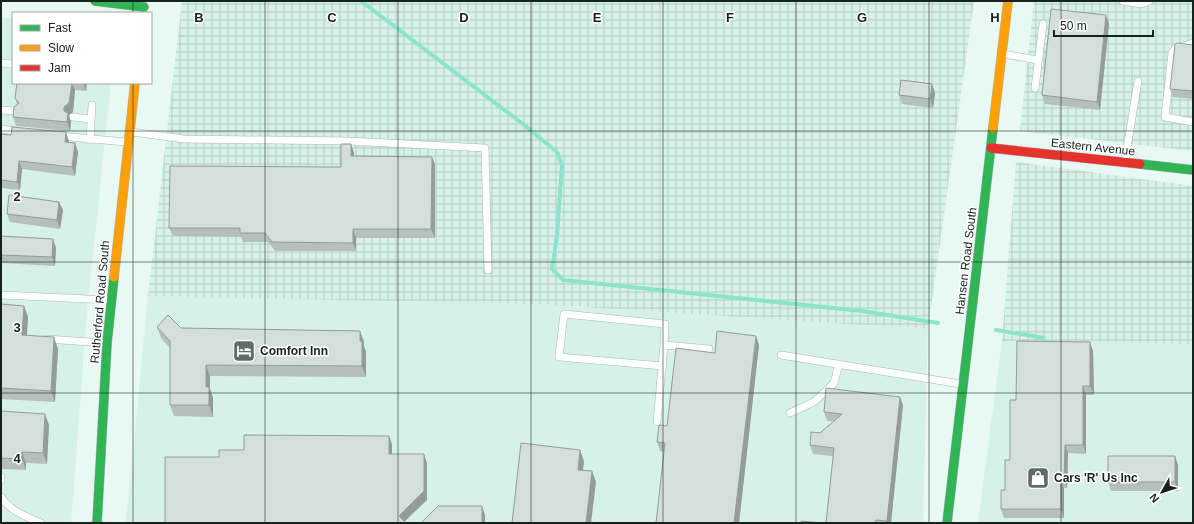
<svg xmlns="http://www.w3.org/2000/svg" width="1194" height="524" font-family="Helvetica,sans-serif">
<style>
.built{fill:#d6f1e7}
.industrial{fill:url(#industrial-grid)}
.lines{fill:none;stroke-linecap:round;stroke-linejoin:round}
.stream{stroke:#8be5ca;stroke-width:4}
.lane-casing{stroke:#adb9b4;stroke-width:8}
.fast-casing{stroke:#adb9b4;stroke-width:10}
.slow-casing{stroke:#adb9b4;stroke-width:10}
.jam-casing{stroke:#adb9b4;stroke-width:10}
.lane{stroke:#fcfefd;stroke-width:7}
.fast{stroke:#30b455;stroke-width:9}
.slow{stroke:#ff9f0a;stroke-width:9}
.jam{stroke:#e5322d;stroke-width:9}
.wall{fill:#b5c0bc}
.shaded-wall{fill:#949c99}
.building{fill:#d3dfdb;stroke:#949c99}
.grid{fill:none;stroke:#17211e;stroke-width:1;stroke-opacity:0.55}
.labels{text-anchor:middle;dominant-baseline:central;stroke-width:3;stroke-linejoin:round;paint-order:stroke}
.street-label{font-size:12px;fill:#17211e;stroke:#fff}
.poi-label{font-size:12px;font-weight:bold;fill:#17211e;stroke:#fff;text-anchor:start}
.grid-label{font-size:13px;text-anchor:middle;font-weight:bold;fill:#17211e;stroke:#fff;stroke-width:3;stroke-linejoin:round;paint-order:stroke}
</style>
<defs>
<pattern id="industrial-grid" width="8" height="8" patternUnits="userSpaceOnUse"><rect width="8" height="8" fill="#d6f1e7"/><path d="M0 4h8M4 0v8" fill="none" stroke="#b7cec6"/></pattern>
</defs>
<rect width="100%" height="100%" fill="#e8f8f2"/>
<path class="built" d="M 1,17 L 13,18 L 13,83 L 111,83 L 87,312 L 71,523 L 1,523 Z
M 148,296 L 537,304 L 928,329 L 923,523 L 126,523 Z
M 1002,341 L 1193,344 L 1193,523 L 978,523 Z"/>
<path class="industrial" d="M 182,1 L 974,1 L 928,329 L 537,304 L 148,296 Z
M 1034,1 L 1193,1 L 1193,151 L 1020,131 Z
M 1016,162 L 1193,186 L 1193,344 L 1002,341 Z"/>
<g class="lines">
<path class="stream" d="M 361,1 L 519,121 L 557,152 L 562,165 L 557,236 L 552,269 L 563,280 L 862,311 L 938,323
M 996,330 L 1044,338"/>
<g class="lane-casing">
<path id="lane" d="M 1123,1 L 1142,4 L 1149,1
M 1193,43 L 1176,48 L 1172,53 L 1165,117 L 1193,122
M 1003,54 L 1038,60
M 1,63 L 11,64
M 1035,88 L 1043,24
M 1,110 L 17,111
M 72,117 L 91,119
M 1,129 L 21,132
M 132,132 L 184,139 L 348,141 L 485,148 L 488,270
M 59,136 L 126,142
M 90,140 L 92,105
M 1125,160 L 1138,81
M 1,295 L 109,300
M 46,339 L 105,343
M 781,355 L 961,384
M 663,366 L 559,357 L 564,314 L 665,324 L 664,345
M 790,413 L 814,402 L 834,383 L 839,364
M 657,422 L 664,345 L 709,349
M 1,480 L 1,477
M 1,497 C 10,511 27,517 41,523"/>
</g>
<g class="fast-casing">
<path id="fast" d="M 95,1 L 144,7
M 1140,164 L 1193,170
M 97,523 L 107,343 L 114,277
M 947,523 L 993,128"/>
</g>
<g class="slow-casing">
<path id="slow" d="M 993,128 L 1008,1
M 114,277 L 135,83"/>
</g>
<g class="jam-casing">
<path id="jam" d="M 991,148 L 1140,164"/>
</g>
<use href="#lane" class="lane"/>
<use href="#fast" class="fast"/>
<use href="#slow" class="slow"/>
<use href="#jam" class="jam"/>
</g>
<path class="wall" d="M 1109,24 L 1100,110 L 1045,104 L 1042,95 Z
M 1193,45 L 1193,99 L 1173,97 L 1170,89 Z
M 17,83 L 87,83 L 86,91 L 75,90 L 73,112 L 69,115 L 71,122 L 70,131 L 16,126 L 13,117 L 17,104 L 15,98 Z
M 932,84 L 935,93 L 933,108 L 902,104 L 899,95 Z
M 1,134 L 69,141 L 69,142 L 75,143 L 78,152 L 75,176 L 22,169 L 20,190 L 1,188 Z
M 354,153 L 354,156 L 432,157 L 435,165 L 435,238 L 356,238 L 356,251 L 275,251 L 268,242 L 243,242 L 241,237 L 173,236 L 169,228 L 341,167 Z
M 59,202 L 63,210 L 60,229 L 10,222 L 7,214 Z
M 1,236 L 53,239 L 56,248 L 55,266 L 1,263 Z
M 1,304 L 24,306 L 28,317 L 27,336 L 58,349 L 55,402 L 1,399 Z
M 157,327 L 181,328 L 360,331 L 364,342 L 364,346 L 366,352 L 366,377 L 210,376 L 210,389 L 213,398 L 213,417 L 174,416 L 170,405 L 170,348 L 161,338 Z
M 759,345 L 739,523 L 656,523 L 664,452 L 660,451 L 657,442 L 667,426 L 715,353 Z
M 1093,351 L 1094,395 L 1086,395 L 1086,454 L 1068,453 L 1067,488 L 1064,488 L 1064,518 L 1004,518 L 1001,509 L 1010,460 L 1016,400 Z
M 903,405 L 891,523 L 826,523 L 833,456 L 813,454 L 810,445 L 820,433 L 834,421 L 827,421 L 824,412 Z
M 1,411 L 49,425 L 47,464 L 26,463 L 26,470 L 1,469 Z
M 1178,465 L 1178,491 L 1111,491 L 1108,482 Z"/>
<path class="shaded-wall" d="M 1106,15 L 1109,24 L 1100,110 L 1097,102 Z
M 72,83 L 75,90 L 73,112 L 69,115 L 71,122 L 70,131 L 67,122 L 64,107 Z
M 83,83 L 87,83 L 86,91 Z
M 932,84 L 935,93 L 933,108 L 930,99 Z
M 66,132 L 69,141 L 68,150 L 65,142 Z
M 75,143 L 78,152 L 75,176 L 72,167 Z
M 351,144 L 354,153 L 354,165 L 351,156 Z
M 432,157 L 435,165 L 435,238 L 431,229 Z
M 19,161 L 22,169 L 20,190 L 17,182 Z
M 59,202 L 63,210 L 60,229 L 57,220 Z
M 353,229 L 356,238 L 356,251 L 353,243 Z
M 53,239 L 56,248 L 55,266 L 52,257 Z
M 24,306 L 28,317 L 26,347 L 22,335 Z
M 360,331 L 364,342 L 364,346 L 366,352 L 366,377 L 362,366 L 360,341 Z
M 756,336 L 759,345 L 739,523 L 734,523 Z
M 54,337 L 58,349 L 55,402 L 51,391 Z
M 1090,342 L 1093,351 L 1094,395 L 1090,386 Z
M 206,365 L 210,376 L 210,389 L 213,398 L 213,417 L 209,405 L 206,387 Z
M 1083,386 L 1086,395 L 1086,454 L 1083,445 Z
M 900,397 L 903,405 L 891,523 L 887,523 L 887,521 Z
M 45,414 L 49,425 L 47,464 L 43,453 Z
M 389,436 L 392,444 L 392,463 L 389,454 Z
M 1065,445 L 1068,453 L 1067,488 L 1064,479 Z
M 580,450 L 584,461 L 582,481 L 578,470 Z
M 22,452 L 26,463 L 26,470 L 22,459 Z
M 424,454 L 427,463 L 427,500 L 403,523 L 399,516 Z
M 1175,456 L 1178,465 L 1178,491 L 1175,482 Z
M 592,471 L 596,482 L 591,523 L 586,523 Z
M 1061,479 L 1064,488 L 1064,518 L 1061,509 Z
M 482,506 L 485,515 L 485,523 L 482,523 Z"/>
<path class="building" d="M 1051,9 L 1106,15 L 1097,102 L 1042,95 Z
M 1177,43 L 1193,45 L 1193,91 L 1170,89 L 1175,45 Z
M 901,80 L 932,84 L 930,99 L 899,95 Z
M 17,83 L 72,83 L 69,103 L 64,107 L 64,111 L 68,113 L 67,122 L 13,117 L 14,107 L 19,103 L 15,98 Z
M 12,127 L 66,132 L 65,142 L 75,143 L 72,167 L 19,161 L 17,182 L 1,180 L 1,134 L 11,135 Z
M 341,144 L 351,144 L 351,156 L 432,157 L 431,229 L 353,229 L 353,243 L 272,242 L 265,233 L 240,233 L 240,228 L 169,228 L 170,166 L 341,167 Z
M 9,195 L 59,202 L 57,220 L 7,214 Z
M 1,236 L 53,239 L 52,257 L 1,255 Z
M 1,304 L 24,306 L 22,335 L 54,337 L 51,391 L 1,388 Z
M 168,315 L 181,328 L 360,331 L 360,341 L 362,341 L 362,366 L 206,365 L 206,387 L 209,387 L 209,405 L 170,405 L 170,341 L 157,327 Z
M 717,331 L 756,336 L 734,523 L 656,523 L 665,443 L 657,442 L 659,425 L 667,426 L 676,348 L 715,353 Z
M 1017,341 L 1090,342 L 1090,386 L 1083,386 L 1083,445 L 1065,445 L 1064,479 L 1061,479 L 1061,509 L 1001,509 L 1001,490 L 1005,490 L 1005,460 L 1010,460 L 1010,400 L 1016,400 Z
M 826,388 L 900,397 L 887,521 L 876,520 L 875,523 L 826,523 L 834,448 L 810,445 L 811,432 L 820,433 L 842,414 L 824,412 Z
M 1,411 L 45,414 L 43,453 L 22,452 L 22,459 L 1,458 Z
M 244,435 L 389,436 L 389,454 L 424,454 L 424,491 L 399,516 L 406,523 L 165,523 L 165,457 L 219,457 L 219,450 L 244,450 Z
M 521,443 L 580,450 L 578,470 L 592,471 L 586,523 L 512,523 Z
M 1108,456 L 1175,456 L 1175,482 L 1108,482 Z
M 438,506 L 482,506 L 482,523 L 421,523 Z
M 801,521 L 823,523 L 801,523 Z"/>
<path class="grid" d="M 133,1 L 133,13M 265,1 L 265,523M 398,1 L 398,523M 531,1 L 531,523M 663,1 L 663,523M 796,1 L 796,523M 929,1 L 929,523M 1061,1 L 1061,523M 133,83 L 133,523M 1,131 L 1193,131M 1,262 L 1193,262M 1,393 L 1193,393"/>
<defs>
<g id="hotel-square" transform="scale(1.15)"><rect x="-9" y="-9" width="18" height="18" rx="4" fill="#606c68" stroke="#fff"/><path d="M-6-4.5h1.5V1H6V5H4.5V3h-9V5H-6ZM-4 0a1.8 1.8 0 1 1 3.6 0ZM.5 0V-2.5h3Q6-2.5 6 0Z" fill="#fff"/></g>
<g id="shop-square" transform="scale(1.15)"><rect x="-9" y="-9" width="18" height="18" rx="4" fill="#606c68" stroke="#fff"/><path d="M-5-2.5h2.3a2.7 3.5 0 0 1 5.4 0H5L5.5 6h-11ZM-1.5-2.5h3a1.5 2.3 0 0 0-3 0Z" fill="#fff"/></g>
</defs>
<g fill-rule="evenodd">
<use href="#hotel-square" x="244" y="351"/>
<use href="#shop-square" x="1038" y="478"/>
</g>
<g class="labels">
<g class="street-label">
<text transform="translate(1093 147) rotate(6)">Eastern Avenue</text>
<text transform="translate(966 261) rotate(-83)">Hansen Road South</text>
<text transform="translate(100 302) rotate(-85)">Rutherford Road South</text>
</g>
<g class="poi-label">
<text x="260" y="351">Comfort Inn</text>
<text x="1054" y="478">Cars 'R' Us Inc</text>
</g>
</g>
<g class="grid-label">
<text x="199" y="22">B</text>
<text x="332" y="22">C</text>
<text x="464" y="22">D</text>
<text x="597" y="22">E</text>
<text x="730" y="22">F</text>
<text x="862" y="22">G</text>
<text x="995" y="22">H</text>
<text x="17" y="201">2</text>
<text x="17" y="332">3</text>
<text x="17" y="463">4</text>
</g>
<rect width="1194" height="524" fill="none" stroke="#17211e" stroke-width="4"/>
<rect x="12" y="12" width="140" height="72" fill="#ffffff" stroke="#a2a6a5"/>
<rect x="20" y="25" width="20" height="6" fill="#30b455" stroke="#a2a6a5"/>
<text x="48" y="32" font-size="12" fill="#17211e">Fast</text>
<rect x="20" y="45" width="20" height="6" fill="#ff9f0a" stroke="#a2a6a5"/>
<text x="48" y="52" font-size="12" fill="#17211e">Slow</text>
<rect x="20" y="65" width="20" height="6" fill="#e5322d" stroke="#a2a6a5"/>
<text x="48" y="72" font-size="12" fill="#17211e">Jam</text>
<g transform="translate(1162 492) rotate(231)" stroke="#ffffff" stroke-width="3" paint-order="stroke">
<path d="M0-3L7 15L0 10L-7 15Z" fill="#17211e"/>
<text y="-6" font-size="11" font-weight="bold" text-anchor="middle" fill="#17211e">N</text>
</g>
<path d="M1054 30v6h99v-6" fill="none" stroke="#17211e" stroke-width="2"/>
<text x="1060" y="30" font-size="12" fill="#17211e" stroke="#ffffff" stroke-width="3" paint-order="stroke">50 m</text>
</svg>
